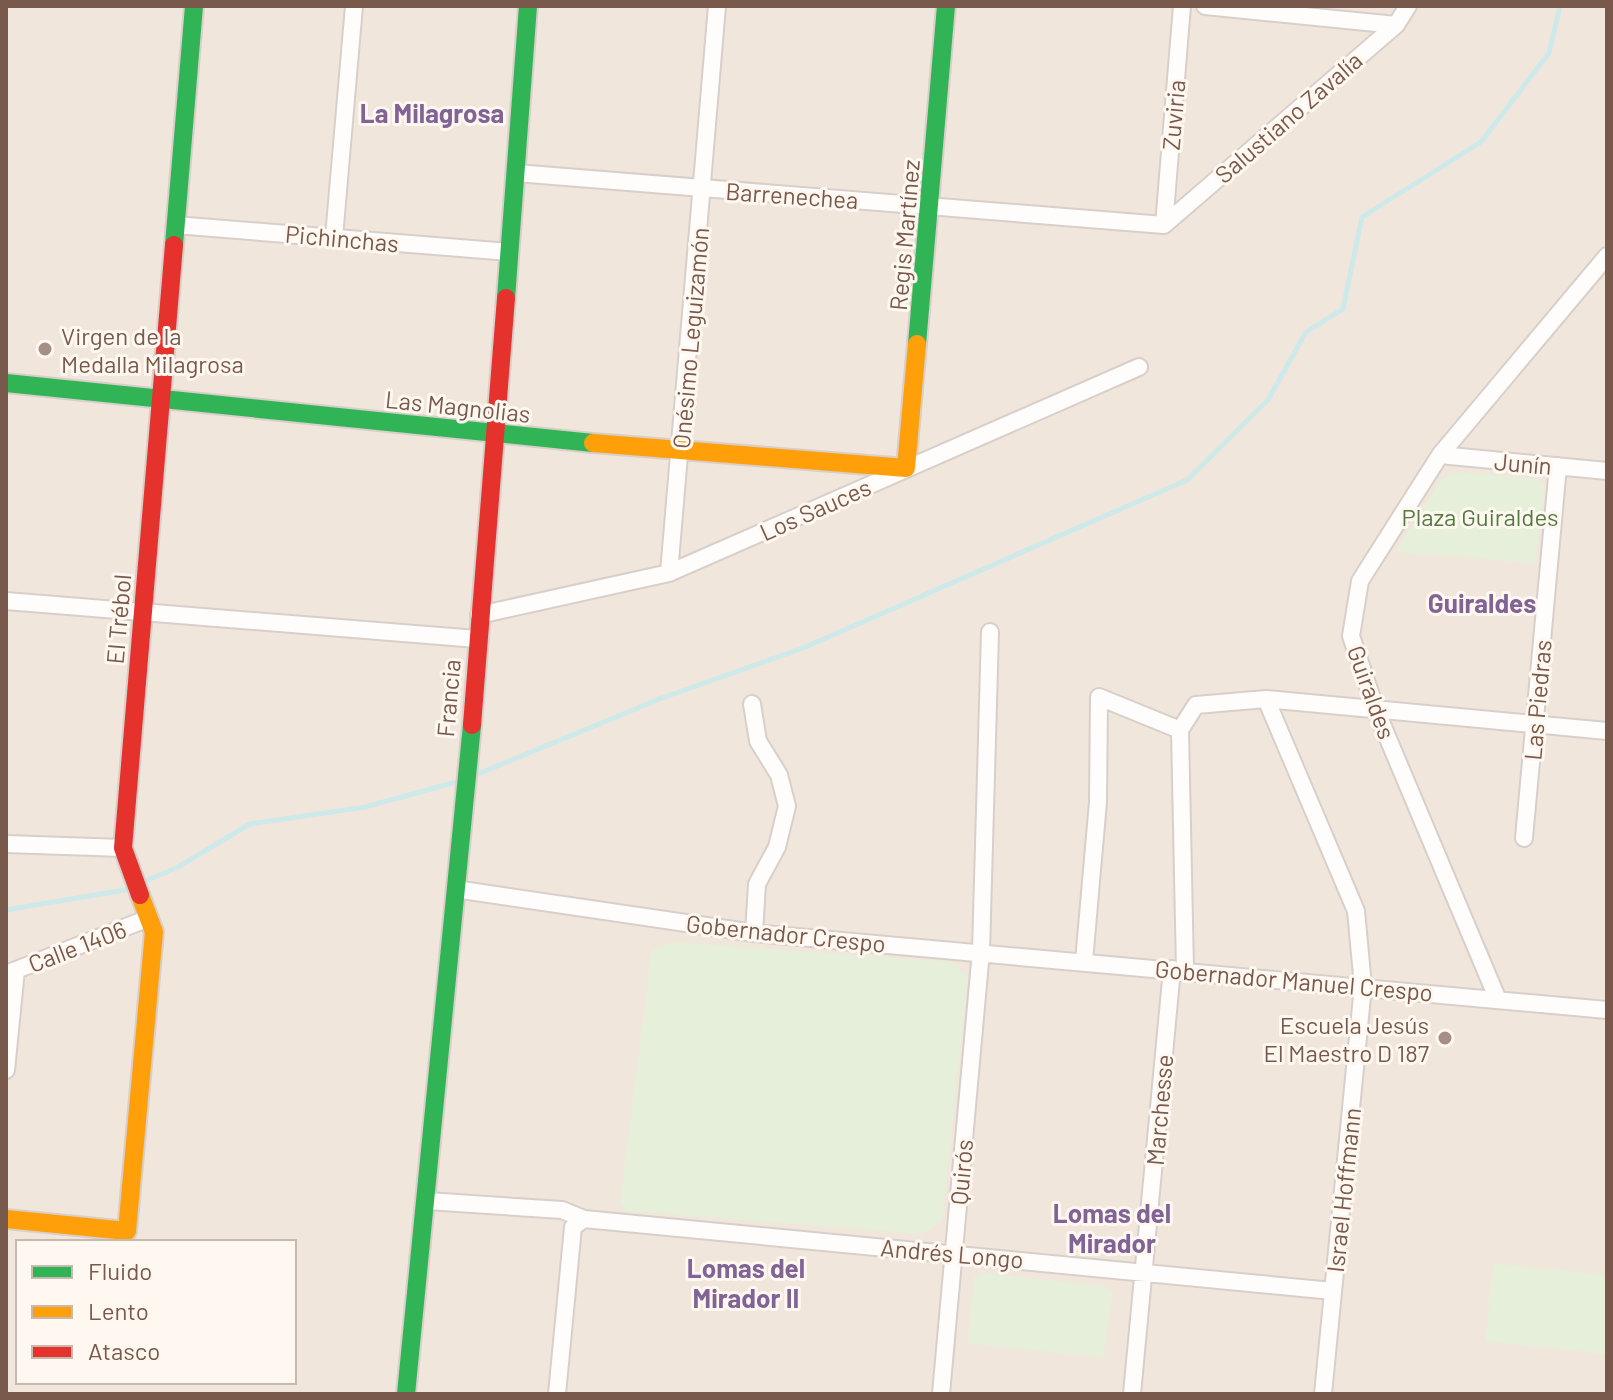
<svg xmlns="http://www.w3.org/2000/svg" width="1613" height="1400" font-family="Barlow,sans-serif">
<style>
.residential{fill:#f1e6db;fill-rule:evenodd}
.green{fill:#e6efd9}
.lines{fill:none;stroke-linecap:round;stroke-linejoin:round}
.stream{stroke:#cee9ea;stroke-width:5}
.street-casing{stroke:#d8cfca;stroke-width:20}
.fast-casing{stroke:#d8cfca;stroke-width:22}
.slow-casing{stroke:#d8cfca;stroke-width:22}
.jam-casing{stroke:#d8cfca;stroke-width:22}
.street{stroke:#fefdfc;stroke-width:16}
.fast{stroke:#30b455;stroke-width:18}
.slow{stroke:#ff9f0a;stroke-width:18}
.jam{stroke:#e5322d;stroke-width:18}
.poi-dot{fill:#a58f84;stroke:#fff8f1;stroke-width:3}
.labels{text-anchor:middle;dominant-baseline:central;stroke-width:6;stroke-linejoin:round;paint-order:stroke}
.street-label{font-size:24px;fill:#79594b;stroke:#fff8f1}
.poi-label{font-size:24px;fill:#79594b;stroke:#fff8f1;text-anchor:start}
.park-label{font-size:24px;fill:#547a40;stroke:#fff8f1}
.neighbourhood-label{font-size:26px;font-weight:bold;fill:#816495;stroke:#fff8f1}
</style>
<rect width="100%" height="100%" fill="#f8f3ee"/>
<path class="residential" d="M 6,6 L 1607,6 L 1607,1394 L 6,1394 ZM 18,1242 L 294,1242 L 294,1382 L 18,1382 Z"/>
<path class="green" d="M 1452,472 L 1536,478 L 1545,487 L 1535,563 L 1395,552 L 1441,480 Z
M 675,942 L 953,962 L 968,978 L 942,1221 L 921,1234 L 626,1211 L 620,1202 L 652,950 Z
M 1493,1263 L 1607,1275 L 1605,1354 L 1485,1341 Z
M 984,1273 L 1104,1286 L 1112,1292 L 1104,1358 L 968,1343 L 974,1278 Z"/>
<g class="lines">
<path class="stream" d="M 473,776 L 662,698 L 803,648 L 1187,480 L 1268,400 L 1306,332 L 1343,309 L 1362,217 L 1481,142 L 1549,53 L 1560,6
M 148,880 L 178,867 L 250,824 L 365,807 L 460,781
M 6,910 L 125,890"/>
<g class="street-casing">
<path id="street" d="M 1205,6 L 1396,25
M 516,173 L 1164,225
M 175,225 L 509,252
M 1164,225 L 1396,25 L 1408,6
M 1164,225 L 1182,6
M 334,237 L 354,6
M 1440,455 L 1607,471
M 669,573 L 717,6
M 6,601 L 477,639
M 479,615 L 669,573 L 1139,367
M 1266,699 L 1356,911 L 1363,986 L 1323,1394
M 752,704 L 758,741 L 779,775 L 787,806 L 777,847 L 757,884 L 754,933
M 1524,838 L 1558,466
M 6,844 L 123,848
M 455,889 L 754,933 L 1607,1010
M 1084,961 L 1098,802 L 1099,697 L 1180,730
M 1185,970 L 1180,730 L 1196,705 L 1266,699 L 1607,731
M 6,974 L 149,918
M 1498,1000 L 1376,710 L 1351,636 L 1360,581 L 1440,455 L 1607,256
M 6,1070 L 16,970
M 427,1201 L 562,1210 L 584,1219 L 1333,1291
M 557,1394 L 573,1227 L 584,1219
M 941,1394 L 981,951 L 990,632
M 1132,1394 L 1172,969"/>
</g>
<g class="fast-casing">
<path id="fast" d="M 174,245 L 194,6
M 506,298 L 528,6
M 917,344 L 946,6
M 6,383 L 593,443
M 406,1394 L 472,725"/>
</g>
<g class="slow-casing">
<path id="slow" d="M 593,443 L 906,468 L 917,344
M 6,1219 L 127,1231 L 154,932 L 140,895"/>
</g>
<g class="jam-casing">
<path id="jam" d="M 472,725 L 506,298
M 140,895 L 123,848 L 174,245"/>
</g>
<use href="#street" class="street"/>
<use href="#fast" class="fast"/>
<use href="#slow" class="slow"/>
<use href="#jam" class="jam"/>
</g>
<g class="poi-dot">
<circle cx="45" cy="349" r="8"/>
<circle cx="1445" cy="1038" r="8"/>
</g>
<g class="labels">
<g class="street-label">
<text transform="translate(1173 115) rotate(-85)">Zuviria</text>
<text transform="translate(1288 117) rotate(-41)">Salustiano Zavalía</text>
<text transform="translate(792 195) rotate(4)">Barrenechea</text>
<text transform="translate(904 235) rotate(-85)">Regis Martínez</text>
<text transform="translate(342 238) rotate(5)">Pichinchas</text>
<text transform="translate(690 338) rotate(-85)">Onésimo Leguizamón</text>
<text transform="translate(458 406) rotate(6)">Las Magnolias</text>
<text transform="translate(1523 463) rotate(5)">Junín</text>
<text transform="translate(815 509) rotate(-24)">Los Sauces</text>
<text transform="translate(118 619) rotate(-85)">El Trébol</text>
<text transform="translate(1372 692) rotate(70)">Guiraldes</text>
<text transform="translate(448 698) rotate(-85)">Francia</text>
<text transform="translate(1537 700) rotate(-85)">Las Piedras</text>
<text transform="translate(786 933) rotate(6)">Gobernador Crespo</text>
<text transform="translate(77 946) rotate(-21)">Calle 1406</text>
<text transform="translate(1294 980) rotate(5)">Gobernador Manuel Crespo</text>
<text transform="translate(1159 1110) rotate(-85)">Marchesse</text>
<text transform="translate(961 1172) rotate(-85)">Quirós</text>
<text transform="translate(1343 1190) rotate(-84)">Israel Hoffmann</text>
<text transform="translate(952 1253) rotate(5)">Andrés Longo</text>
</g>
<g class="poi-label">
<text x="61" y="335">Virgen de la<tspan x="61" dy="28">Medalla Milagrosa</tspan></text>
<text x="1429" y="1024" text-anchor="end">Escuela Jesús<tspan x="1429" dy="28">El Maestro D 187</tspan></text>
</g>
<g class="park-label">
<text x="1480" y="516">Plaza Guiraldes</text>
</g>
<g class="neighbourhood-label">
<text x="432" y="112">La Milagrosa</text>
<text x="1482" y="602">Guiraldes</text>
<text x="1112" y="1212">Lomas del<tspan x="1112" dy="30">Mirador</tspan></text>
<text x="746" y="1267">Lomas del<tspan x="746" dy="30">Mirador II</tspan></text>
</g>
</g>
<rect width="1613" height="1400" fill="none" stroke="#79594b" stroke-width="16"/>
<rect x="16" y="1240" width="280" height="144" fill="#fff8f1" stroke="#c9b8af" stroke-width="2"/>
<rect x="32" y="1266" width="40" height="12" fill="#30b455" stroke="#c9b8af" stroke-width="2"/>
<text x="88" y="1280" font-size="24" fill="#79594b">Fluido</text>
<rect x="32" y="1306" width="40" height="12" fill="#ff9f0a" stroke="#c9b8af" stroke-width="2"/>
<text x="88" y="1320" font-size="24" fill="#79594b">Lento</text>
<rect x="32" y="1346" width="40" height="12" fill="#e5322d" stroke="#c9b8af" stroke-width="2"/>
<text x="88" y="1360" font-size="24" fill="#79594b">Atasco</text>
</svg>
